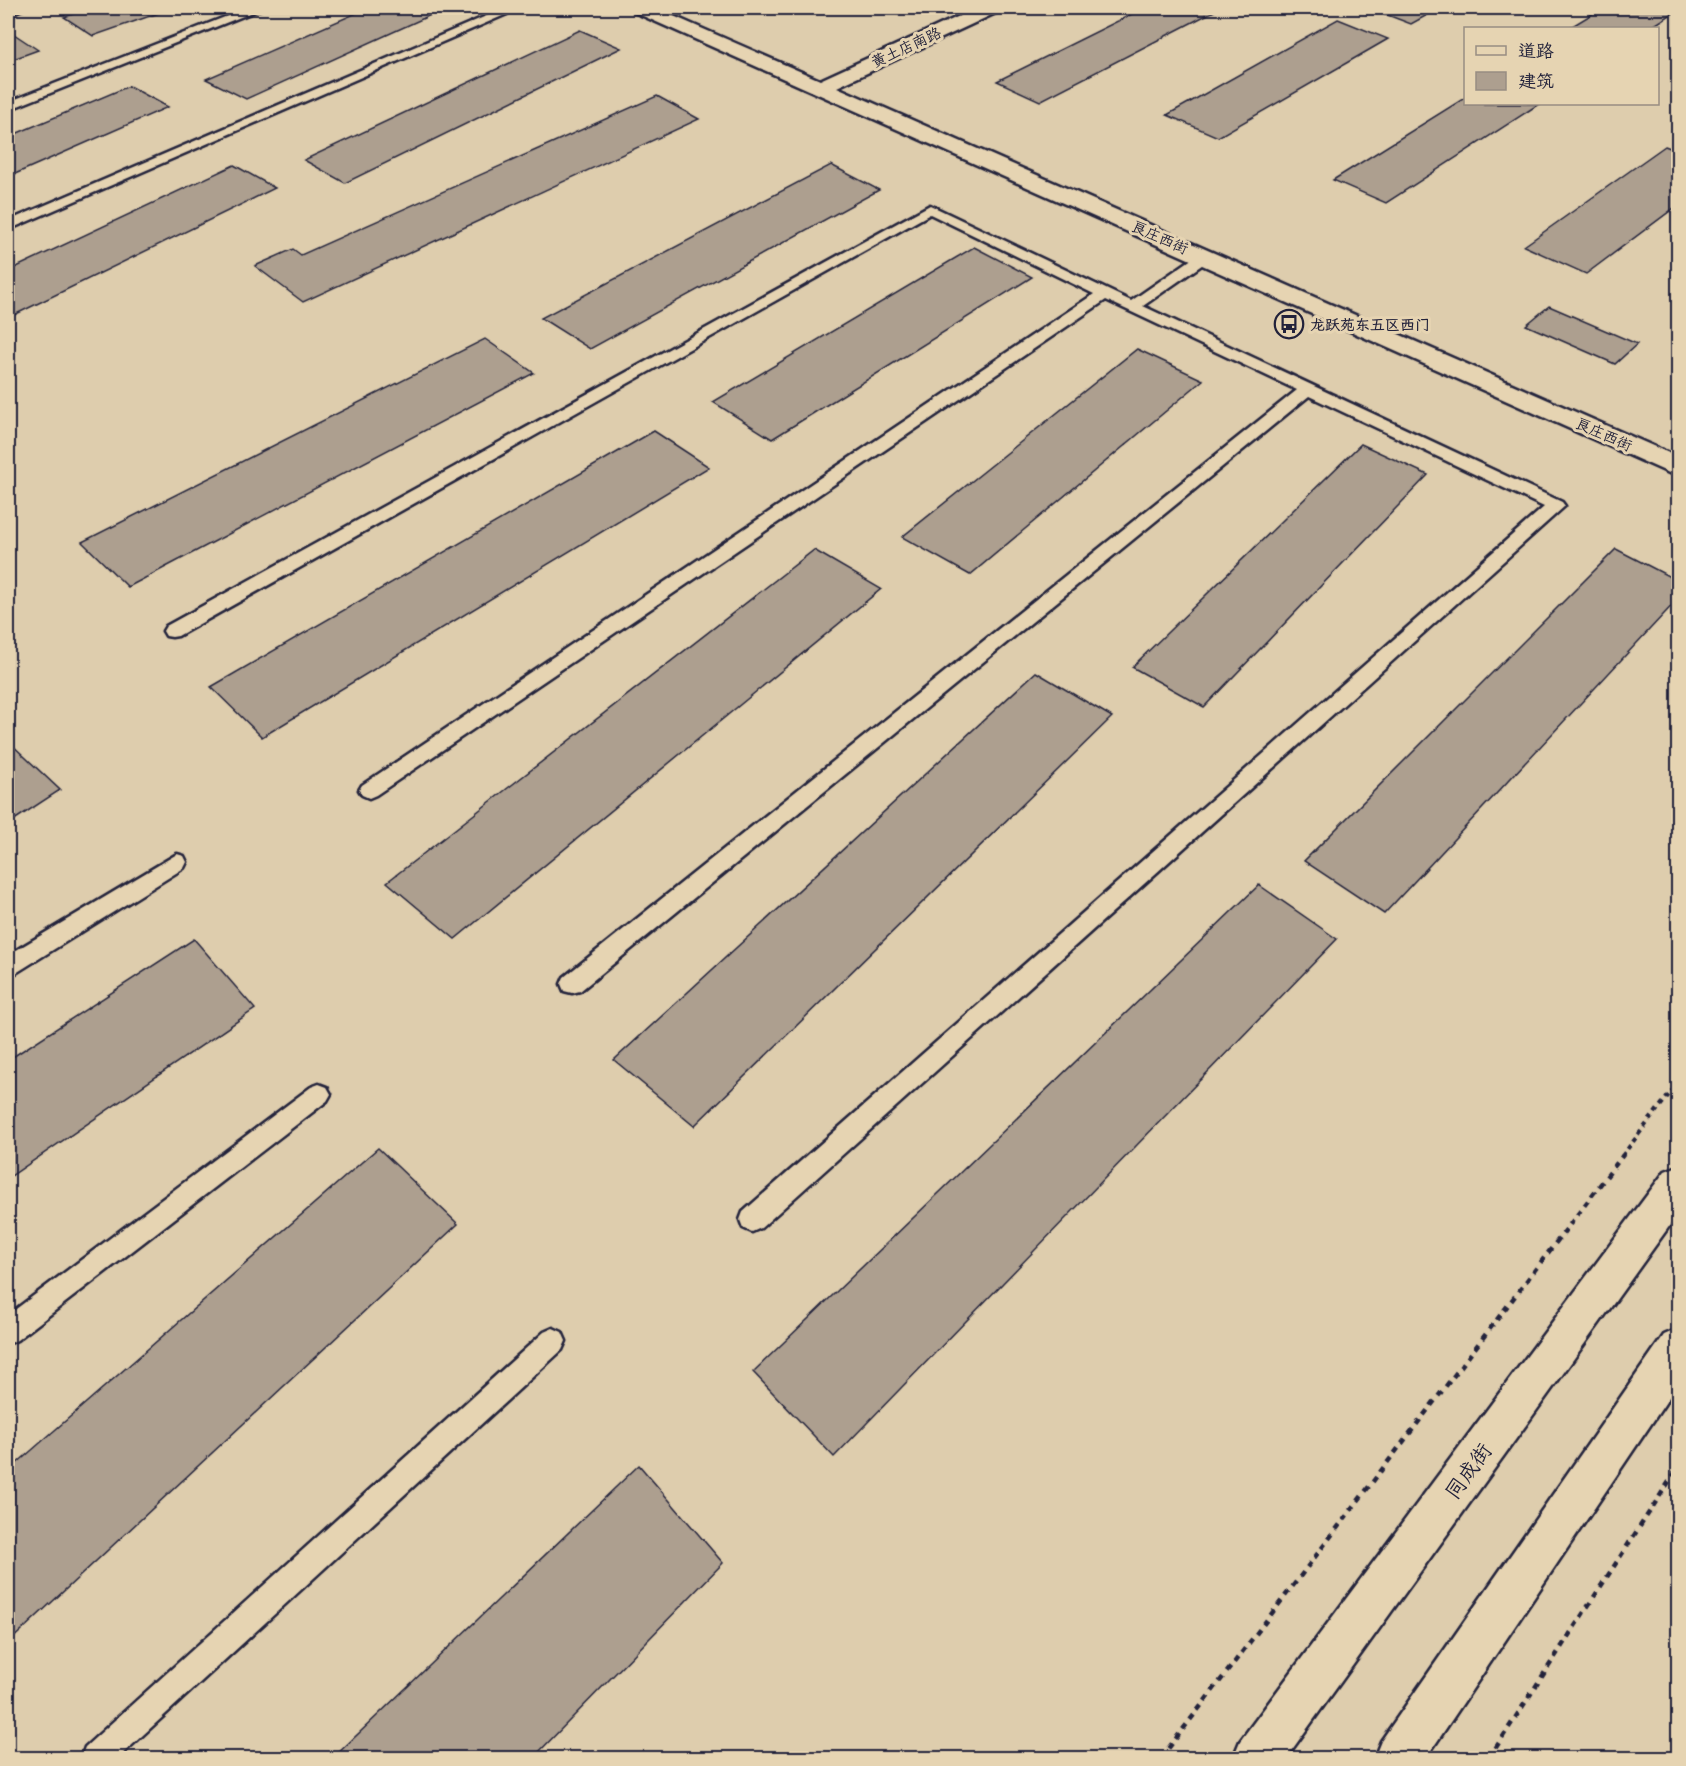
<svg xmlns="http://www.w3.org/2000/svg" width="1686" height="1766" font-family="'Patrick Hand','LXGW WenKai TC',sans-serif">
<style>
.building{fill:#ad9f8f;stroke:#22223b;stroke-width:1.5}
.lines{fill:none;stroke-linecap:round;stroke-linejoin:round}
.service-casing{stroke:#22223b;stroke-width:5}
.tertiary-casing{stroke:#22223b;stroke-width:5}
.secondary-casing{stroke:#22223b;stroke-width:5}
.path-far1{stroke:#22223b;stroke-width:4;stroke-dasharray:4.5 4.5;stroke-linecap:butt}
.path{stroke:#22223b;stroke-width:4.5;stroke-dasharray:6 6;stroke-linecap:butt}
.service{fill:#e6d4b2;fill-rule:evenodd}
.tertiary{fill:#e6d4b2;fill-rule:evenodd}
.secondary{fill:#e6d4b2;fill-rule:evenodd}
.labels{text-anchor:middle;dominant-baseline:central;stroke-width:6;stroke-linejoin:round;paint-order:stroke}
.far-street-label{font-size:15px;fill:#22223b;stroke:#e6d4b2}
.far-poi-label{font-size:15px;font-weight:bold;fill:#22223b;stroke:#e6d4b2;text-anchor:start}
.near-street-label{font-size:21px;fill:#22223b;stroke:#e6d4b2}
</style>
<rect width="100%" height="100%" fill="#decdad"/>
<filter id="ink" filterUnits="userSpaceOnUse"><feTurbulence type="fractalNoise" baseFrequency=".0167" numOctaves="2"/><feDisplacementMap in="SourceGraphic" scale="12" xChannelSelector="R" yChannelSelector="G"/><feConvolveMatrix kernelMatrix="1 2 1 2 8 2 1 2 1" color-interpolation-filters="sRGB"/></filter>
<g filter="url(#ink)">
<path class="building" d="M 92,8 L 173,8 L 93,36 L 64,17 Z
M 368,8 L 446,8 L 246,99 L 206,79 Z
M 884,8 L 914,8 L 899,14 Z
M 1144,8 L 1220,8 L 1040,101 L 997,81 Z
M 1369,8 L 1440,8 L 1411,24 Z
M 1602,8 L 1678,8 L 1678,10 L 1650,28 L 1569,28 Z
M 1338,19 L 1388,39 L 1218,137 L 1167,115 Z
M 8,30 L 38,50 L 8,61 Z
M 580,30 L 621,48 L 345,183 L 304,160 Z
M 129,86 L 168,107 L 8,177 L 8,137 Z
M 657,96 L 699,119 L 303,302 L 255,266 L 293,249 L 301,255 Z
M 1466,97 L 1466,104 L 1539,104 L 1386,203 L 1333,180 Z
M 1665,146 L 1678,151 L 1678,205 L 1586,274 L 1524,246 Z
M 234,165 L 275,188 L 8,318 L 8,271 Z
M 831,165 L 879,190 L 590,349 L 541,318 Z
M 974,247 L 1032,277 L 772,439 L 713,402 Z
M 1549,306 L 1637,344 L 1615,364 L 1526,325 Z
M 485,339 L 534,373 L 128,587 L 82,542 Z
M 1137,349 L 1203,380 L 970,575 L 902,537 Z
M 654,431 L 709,467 L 262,737 L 211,687 Z
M 1361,444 L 1428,475 L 1204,707 L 1132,667 Z
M 1616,549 L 1678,581 L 1678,599 L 1384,914 L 1304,861 Z
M 814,550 L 881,589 L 455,939 L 387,882 Z
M 1036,672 L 1112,717 L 694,1126 L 614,1060 Z
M 8,741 L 60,790 L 8,824 Z
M 1259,885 L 1337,939 L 834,1457 L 753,1372 Z
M 194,939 L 255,1009 L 8,1178 L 8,1060 Z
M 378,1148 L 458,1224 L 8,1643 L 8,1471 Z
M 639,1465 L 723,1563 L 533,1758 L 333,1758 Z"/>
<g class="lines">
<g class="service-casing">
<path id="service" d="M 8,8 L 25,8 L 8,15 Z
M 248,8 L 263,8 L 8,110 L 8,102 Z
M 479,8 L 494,8 L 507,14 L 8,230 L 8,221 L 491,14 Z
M 930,205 L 1131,301 L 1199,254 L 1209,254 L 1211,257 L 1209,260 L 1143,306 L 1562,502 L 1565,506 L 761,1228 L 752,1232 L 743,1228 L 740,1220 L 743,1212 L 1544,507 L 1309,396 L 580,991 L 572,993 L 564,991 L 561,984 L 564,977 L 1297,390 L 1106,300 L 376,795 L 369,798 L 362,795 L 359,790 L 362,785 L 1094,294 L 930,214 L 178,636 L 172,637 L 166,636 L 163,631 L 166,626 Z
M 177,854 L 184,856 L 187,862 L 184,868 L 16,973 L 8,975 L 8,955 Z
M 319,1084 L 327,1087 L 331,1094 L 327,1101 L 17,1340 L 8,1344 L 8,1315 L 311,1087 Z
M 553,1328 L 562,1332 L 566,1341 L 562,1350 L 118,1758 L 81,1758 L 85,1747 L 544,1332 Z"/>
</g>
<g class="tertiary-casing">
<path id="tertiary" d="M 632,8 L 655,8 L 820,80 L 977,8 L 1000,8 L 998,12 L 837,87 L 1678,457 L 1678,475 L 1669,473 L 634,12 Z"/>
</g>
<g class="secondary-casing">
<path id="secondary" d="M 1678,1166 L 1678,1214 L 1286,1758 L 1233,1758 L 1240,1741 L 1665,1171 Z
M 1678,1329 L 1678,1384 L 1426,1758 L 1374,1758 L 1381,1741 L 1664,1335 Z"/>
</g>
<path class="path-far1" d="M 1622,1156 L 1678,1083"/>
<path class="path" d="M 1161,1758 L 1623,1155
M 1489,1758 L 1678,1468"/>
<use href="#service" class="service"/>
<use href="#tertiary" class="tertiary"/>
<use href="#secondary" class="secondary"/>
</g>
</g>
<defs>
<g id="bus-ring" transform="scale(1.5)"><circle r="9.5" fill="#e6d4b2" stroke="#22223b" stroke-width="1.5"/><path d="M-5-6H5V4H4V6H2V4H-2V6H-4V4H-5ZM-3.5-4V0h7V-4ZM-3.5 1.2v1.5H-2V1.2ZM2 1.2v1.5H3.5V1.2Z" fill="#22223b"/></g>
</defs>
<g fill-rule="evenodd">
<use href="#bus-ring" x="1289" y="324"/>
</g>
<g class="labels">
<g class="far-street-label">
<text transform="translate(906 47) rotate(-25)">黄土店南路</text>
<text transform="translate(1160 237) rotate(24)">良庄西街</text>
<text transform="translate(1604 434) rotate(24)">良庄西街</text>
</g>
<g class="far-poi-label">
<text x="1310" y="324">龙跃苑东五区西门</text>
</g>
<g class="near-street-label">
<text transform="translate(1468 1471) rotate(-54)">同成街</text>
</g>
</g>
<rect width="1686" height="1766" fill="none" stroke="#e6d4b2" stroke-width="30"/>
<rect x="15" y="15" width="1656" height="1736" fill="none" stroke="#22223b" stroke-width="2" filter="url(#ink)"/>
<rect x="1464" y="27" width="195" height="78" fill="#e6d4b2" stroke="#988d82" stroke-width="1.5"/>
<rect x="1476" y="46" width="30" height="9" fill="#e6d4b2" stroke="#988d82" stroke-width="1.5"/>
<text x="1518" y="57" font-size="18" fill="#22223b">道路</text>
<rect x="1476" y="72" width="30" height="18" fill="#ad9f8f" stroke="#988d82" stroke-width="1.5"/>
<text x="1518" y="87" font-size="18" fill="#22223b">建筑</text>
</svg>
